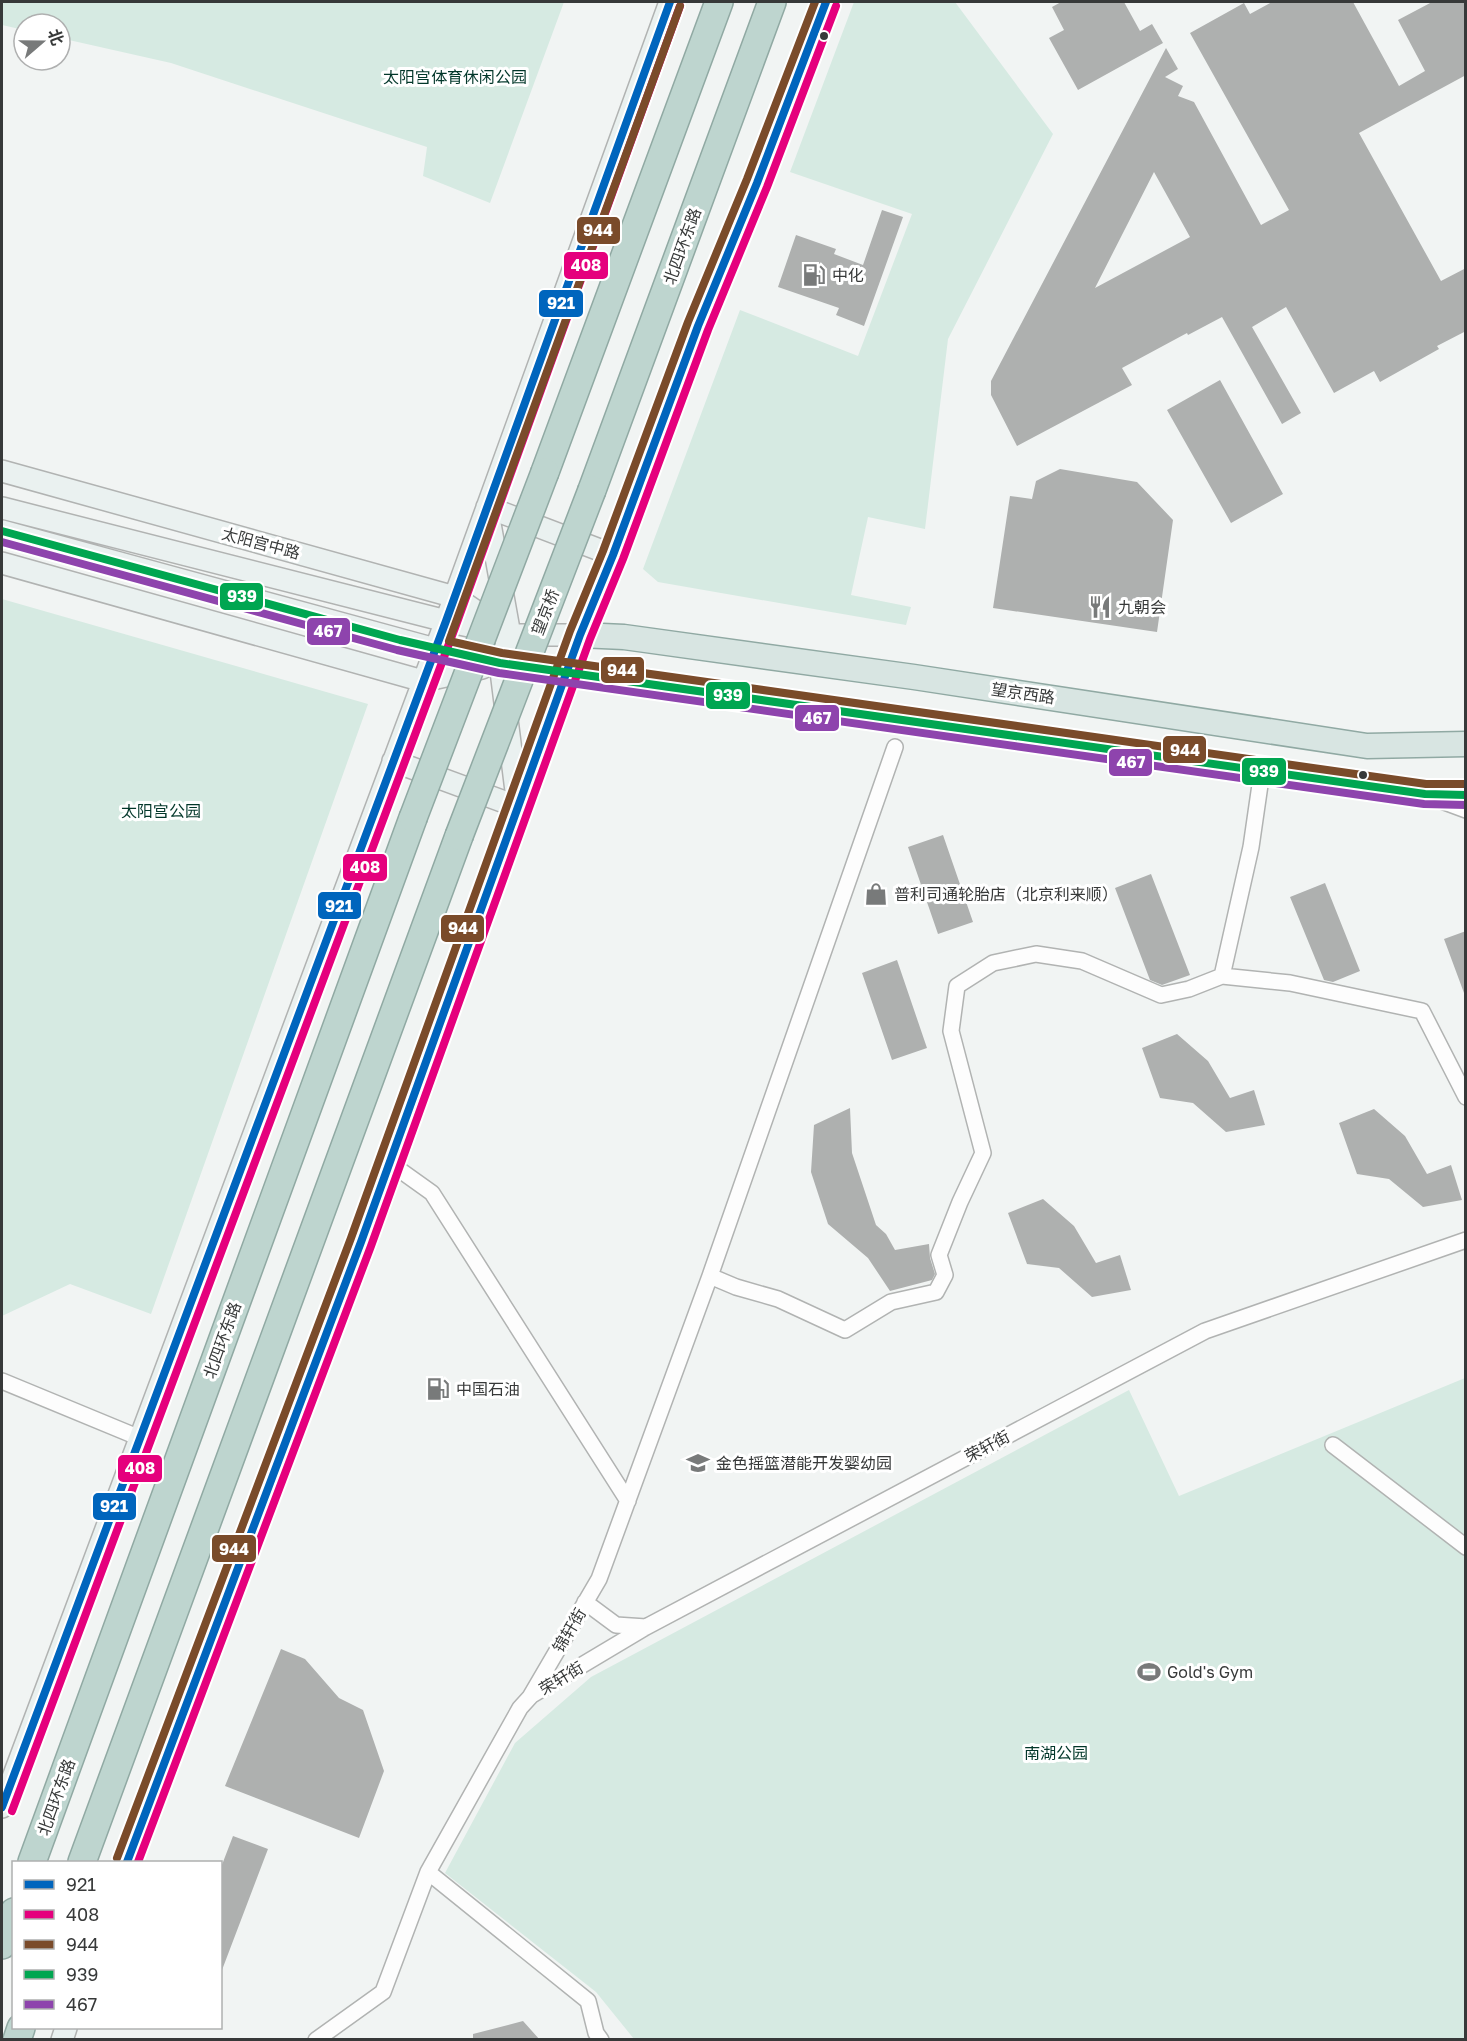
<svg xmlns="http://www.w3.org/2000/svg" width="1467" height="2041" font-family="'Golos Text','Noto Sans SC',sans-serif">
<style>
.green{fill:#d6eae2}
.building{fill:#aeb0af;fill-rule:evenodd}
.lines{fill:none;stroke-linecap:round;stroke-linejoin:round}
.street-casing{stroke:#b1b3b2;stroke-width:18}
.secondary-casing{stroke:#b1b3b2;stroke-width:24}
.primary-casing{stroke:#90a9a3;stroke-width:27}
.highway-casing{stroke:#90a9a3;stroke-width:30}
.street{stroke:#fdfdfd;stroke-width:15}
.secondary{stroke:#eaf1f0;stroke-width:21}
.primary{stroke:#d8e5e2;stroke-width:24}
.highway{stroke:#bed5cf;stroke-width:27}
.highway-bridge-casing{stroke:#90a9a3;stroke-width:30;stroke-linecap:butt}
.highway-bridge{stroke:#bed5cf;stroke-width:27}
.bus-1-casing{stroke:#fff;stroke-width:12}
.bus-2-casing{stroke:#fff;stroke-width:12}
.bus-3-casing{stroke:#fff;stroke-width:12}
.bus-4-casing{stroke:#fff;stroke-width:12}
.bus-5-casing{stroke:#fff;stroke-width:12}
.bus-1{stroke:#0065bd;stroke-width:8}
.bus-2{stroke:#e5007d;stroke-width:8}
.bus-3{stroke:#7a4b2a;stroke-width:8}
.bus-4{stroke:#00a651;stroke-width:8}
.bus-5{stroke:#8e44ad;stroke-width:8}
.bus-dot{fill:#373939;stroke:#fff;stroke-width:2}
.labels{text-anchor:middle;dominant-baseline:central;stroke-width:6;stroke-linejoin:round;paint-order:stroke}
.park-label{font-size:16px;fill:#02372a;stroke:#fff}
.street-label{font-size:16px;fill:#373939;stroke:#fff}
.poi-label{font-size:16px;fill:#373939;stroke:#fff;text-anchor:start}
.line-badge{stroke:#fff;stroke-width:2}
.badge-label{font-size:16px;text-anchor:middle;font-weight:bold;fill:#fff}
</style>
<rect width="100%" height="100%" fill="#f1f4f3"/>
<path class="green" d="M 2,2 L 564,2 L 490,203 L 423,176 L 427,147 L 171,63 L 60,38 L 60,24 L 24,24 L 24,30 L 2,25 Z
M 854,2 L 955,2 L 1053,134 L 948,339 L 925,529 L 868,517 L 851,595 L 911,607 L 906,625 L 658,582 L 643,569 L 740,310 L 858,356 L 912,214 L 790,172 Z
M 2,599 L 368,704 L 151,1314 L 70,1284 L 2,1316 Z
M 1465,1378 L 1465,2039 L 634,2039 L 596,1992 L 445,1873 L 515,1743 L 591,1677 L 1129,1390 L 1179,1496 Z"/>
<path class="building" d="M 1061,2 L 1124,2 L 1140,31 L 1152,24 L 1163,43 L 1078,90 L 1049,38 L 1064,30 L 1052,7 Z
M 1272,2 L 1353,2 L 1399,86 L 1425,71 L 1398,20 L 1432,2 L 1466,2 L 1466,75 L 1359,133 L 1441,281 L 1466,268 L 1466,331 L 1437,346 L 1439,349 L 1380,382 L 1374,371 L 1334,393 L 1286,307 L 1252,327 L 1301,413 L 1282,424 L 1222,317 L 1188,335 L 1187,333 L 1122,368 L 1132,385 L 1017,446 L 991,395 L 991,381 L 1166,48 L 1178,69 L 1165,77 L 1183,86 L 1178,96 L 1194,102 L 1261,225 L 1289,210 L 1190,33 L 1244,3 L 1250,14 ZM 1154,172 L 1190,237 L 1095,288 Z
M 882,210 L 903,217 L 864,326 L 836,315 L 839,308 L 778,287 L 796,235 L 836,249 L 834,254 L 863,265 Z
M 1220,380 L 1283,494 L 1231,523 L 1167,410 Z
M 1060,469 L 1137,482 L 1173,520 L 1157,632 L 993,608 L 1010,496 L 1032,499 L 1036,481 Z
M 943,835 L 973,922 L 938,934 L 908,847 Z
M 1151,874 L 1190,975 L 1162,985 L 1150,980 L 1115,888 Z
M 1325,883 L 1360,971 L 1333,982 L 1324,980 L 1290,897 Z
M 1466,931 L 1466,993 L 1464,993 L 1444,939 Z
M 897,960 L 927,1048 L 892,1060 L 862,973 Z
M 1177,1034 L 1208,1061 L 1230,1098 L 1254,1090 L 1265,1125 L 1226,1132 L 1193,1103 L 1160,1098 L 1142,1048 Z
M 850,1108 L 852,1153 L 876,1225 L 886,1234 L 895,1250 L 929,1244 L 930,1258 L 935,1274 L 932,1280 L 890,1291 L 868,1258 L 828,1224 L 811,1172 L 814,1125 Z
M 1374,1109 L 1405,1136 L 1427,1174 L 1451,1165 L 1462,1200 L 1423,1207 L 1389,1179 L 1357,1174 L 1339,1123 Z
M 1043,1199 L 1074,1226 L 1096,1263 L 1120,1255 L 1131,1290 L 1092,1297 L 1059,1268 L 1027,1264 L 1008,1213 Z
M 281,1649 L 305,1659 L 339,1698 L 363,1710 L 384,1771 L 359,1838 L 225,1786 Z
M 233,1836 L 268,1849 L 222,1970 L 220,1870 Z
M 523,2021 L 540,2040 L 473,2040 L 473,2034 Z"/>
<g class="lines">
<g class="street-casing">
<path id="street" d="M 1439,800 L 1466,810
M 1222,976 L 1251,847 L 1262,771
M 390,1163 L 432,1193 L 628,1501
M 710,1276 L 736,1287 L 778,1299 L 845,1330 L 891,1302 L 936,1292 L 945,1275 L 939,1255 L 960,1202 L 983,1153 L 951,1031 L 957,986 L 993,963 L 1036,954 L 1082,961 L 1161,995 L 1189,989 L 1222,976 L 1290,983 L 1422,1011 L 1466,1097
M 2,1381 L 140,1438
M 1333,1445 L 1466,1547
M 585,1602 L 616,1625 L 646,1627
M 532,1695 L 646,1627 L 1205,1331 L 1466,1240
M 428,1872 L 588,2001 L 596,2033 L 601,2040
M 316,2040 L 383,1992 L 428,1872 L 520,1708 L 530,1697 L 599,1579 L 710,1276 L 895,747"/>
</g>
<g class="secondary-casing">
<path id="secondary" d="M 2,471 L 455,597 L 500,628
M 487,507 L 613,555
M 2,508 L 446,621 L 510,635 L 580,635
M 2,531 L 435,649 L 500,663 L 567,672
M 2,563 L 423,681 L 482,668
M 393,761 L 518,807 L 500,663 L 510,635 L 487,507
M 2,1807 L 446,621 L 670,2
M 127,1862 L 361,1242 L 580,635 L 613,555 L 698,326 L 757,183 L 826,2
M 62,2040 L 66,2028"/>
</g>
<g class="primary-casing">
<path id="primary" d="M 580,635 L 624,637 L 914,677 L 1367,746 L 1466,744
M 567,672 L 1425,794 L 1466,795"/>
</g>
<g class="highway-casing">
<path id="highway" d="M 545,472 L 719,2
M 592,490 L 772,2
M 32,1862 L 413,818
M 82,1862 L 459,836
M 2,1945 L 14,1912
M 17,2040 L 21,2028"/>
</g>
<use href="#street" class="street"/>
<use href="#secondary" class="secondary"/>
<use href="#primary" class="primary"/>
<use href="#highway" class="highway"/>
<g class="highway-bridge-casing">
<path id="highway-bridge" d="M 413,818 L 545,472
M 459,836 L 592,490"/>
</g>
<use href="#highway-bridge" class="highway-bridge"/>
<g class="bus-1-casing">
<path id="bus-1" d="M 2,1807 L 446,621 L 670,2
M 127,1862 L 361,1242 L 580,635 L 613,555 L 698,326 L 757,183 L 826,2"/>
</g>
<g class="bus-2-casing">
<path id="bus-2" d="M 12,1811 L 456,625 L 680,6
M 138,1862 L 371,1246 L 590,639 L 623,559 L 708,330 L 767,187 L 836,6"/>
</g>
<g class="bus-3-casing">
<path id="bus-3" d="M 680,6 L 449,641 L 502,653 L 1426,784 L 1466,784
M 117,1858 L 351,1238 L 570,631 L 603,551 L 688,322 L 747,179 L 815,2"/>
</g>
<g class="bus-4-casing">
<path id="bus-4" d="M 2,531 L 400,640 L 500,663 L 1425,794 L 1466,795"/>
</g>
<g class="bus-5-casing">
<path id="bus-5" d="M 2,542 L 397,650 L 499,673 L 1424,804 L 1466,805"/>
</g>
<use href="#bus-1" class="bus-1"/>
<use href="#bus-2" class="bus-2"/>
<use href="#bus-3" class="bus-3"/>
<use href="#bus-4" class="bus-4"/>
<use href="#bus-5" class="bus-5"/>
</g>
<defs>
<g id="fuel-bare" transform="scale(1.8)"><path d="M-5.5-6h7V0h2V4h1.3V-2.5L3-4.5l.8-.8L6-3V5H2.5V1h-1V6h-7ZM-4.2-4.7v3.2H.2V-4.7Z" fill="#787a7a" stroke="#fff" stroke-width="2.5" paint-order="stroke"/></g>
<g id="restaurant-bare" transform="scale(1.8)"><path d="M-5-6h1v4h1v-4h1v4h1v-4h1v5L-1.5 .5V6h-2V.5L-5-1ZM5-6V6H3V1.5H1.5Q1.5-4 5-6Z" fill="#787a7a" stroke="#fff" stroke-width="2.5" paint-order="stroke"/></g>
<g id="shop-bare" transform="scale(1.8)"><path d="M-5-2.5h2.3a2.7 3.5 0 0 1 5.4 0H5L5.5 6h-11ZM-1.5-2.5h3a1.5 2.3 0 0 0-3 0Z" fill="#787a7a" stroke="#fff" stroke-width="2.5" paint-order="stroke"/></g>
<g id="school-bare" transform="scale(1.8)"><path d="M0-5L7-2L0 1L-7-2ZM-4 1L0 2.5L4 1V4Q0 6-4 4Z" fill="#787a7a" stroke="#fff" stroke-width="2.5" paint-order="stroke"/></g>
<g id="stadium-bare" transform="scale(1.8)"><path d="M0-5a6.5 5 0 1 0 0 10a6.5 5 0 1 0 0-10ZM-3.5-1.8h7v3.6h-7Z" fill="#787a7a" stroke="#fff" stroke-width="2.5" paint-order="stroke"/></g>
</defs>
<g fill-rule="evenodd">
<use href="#fuel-bare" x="814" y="275"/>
<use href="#restaurant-bare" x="1100" y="607"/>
<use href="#shop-bare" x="876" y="894"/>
<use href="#fuel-bare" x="438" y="1389"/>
<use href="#school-bare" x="698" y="1463"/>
<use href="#stadium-bare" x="1149" y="1672"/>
</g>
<g class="bus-dot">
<circle cx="824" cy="36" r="5"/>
<circle cx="1363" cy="775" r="5"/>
</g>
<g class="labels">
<g class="park-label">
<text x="455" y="77">太阳宫体育休闲公园</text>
<text x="161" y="811">太阳宫公园</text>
<text x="1056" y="1753">南湖公园</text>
</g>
<g class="street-label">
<text transform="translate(682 246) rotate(-70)">北四环东路</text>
<text transform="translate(261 543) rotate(15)">太阳宫中路</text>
<text transform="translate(545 612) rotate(-69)">望京桥</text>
<text transform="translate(1023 693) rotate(8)">望京西路</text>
<text transform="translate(222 1340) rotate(-70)">北四环东路</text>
<text transform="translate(987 1446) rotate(-28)">荣轩街</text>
<text transform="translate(569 1630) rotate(-59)">锦轩街</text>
<text transform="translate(561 1678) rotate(-31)">荣轩街</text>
<text transform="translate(56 1797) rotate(-70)">北四环东路</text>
</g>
<g class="poi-label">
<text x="832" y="275">中化</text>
<text x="1118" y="607">九朝会</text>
<text x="894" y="894">普利司通轮胎店（北京利来顺）</text>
<text x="456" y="1389">中国石油</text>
<text x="716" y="1463">金色摇篮潜能开发婴幼园</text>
<text x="1167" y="1672">Gold's Gym</text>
</g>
</g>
<g class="line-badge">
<rect x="576" y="216" width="45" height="29" rx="6" fill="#7a4b2a"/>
<rect x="563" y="251" width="46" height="29" rx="6" fill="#e5007d"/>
<rect x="538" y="289" width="46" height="29" rx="6" fill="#0065bd"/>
<rect x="219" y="582" width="45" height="29" rx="6" fill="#00a651"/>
<rect x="306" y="617" width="45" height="29" rx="6" fill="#8e44ad"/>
<rect x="600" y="656" width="45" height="28" rx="6" fill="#7a4b2a"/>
<rect x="705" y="681" width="46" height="29" rx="6" fill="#00a651"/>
<rect x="794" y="704" width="46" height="28" rx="6" fill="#8e44ad"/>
<rect x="1162" y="735" width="45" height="29" rx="6" fill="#7a4b2a"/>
<rect x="1108" y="748" width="45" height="29" rx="6" fill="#8e44ad"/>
<rect x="1241" y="757" width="46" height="29" rx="6" fill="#00a651"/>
<rect x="342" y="853" width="46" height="29" rx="6" fill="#e5007d"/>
<rect x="317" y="891" width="45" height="29" rx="6" fill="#0065bd"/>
<rect x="440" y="914" width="45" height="29" rx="6" fill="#7a4b2a"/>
<rect x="117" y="1454" width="46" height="29" rx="6" fill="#e5007d"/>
<rect x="92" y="1492" width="45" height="29" rx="6" fill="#0065bd"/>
<rect x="211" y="1534" width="46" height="29" rx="6" fill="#7a4b2a"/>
</g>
<g class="badge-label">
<text x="598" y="236">944</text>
<text x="586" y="271">408</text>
<text x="561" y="309">921</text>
<text x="242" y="602">939</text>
<text x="328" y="637">467</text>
<text x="622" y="676">944</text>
<text x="728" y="701">939</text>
<text x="817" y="724">467</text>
<text x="1185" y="756">944</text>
<text x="1131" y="768">467</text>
<text x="1264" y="777">939</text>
<text x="365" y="873">408</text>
<text x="339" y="912">921</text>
<text x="463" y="934">944</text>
<text x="140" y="1474">408</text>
<text x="114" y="1512">921</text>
<text x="234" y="1555">944</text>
</g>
<rect width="1467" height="2041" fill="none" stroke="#373939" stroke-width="6"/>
<rect x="12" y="1861" width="210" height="168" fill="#ffffff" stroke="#afb0b0" stroke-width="1.5"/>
<rect x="24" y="1880" width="30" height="9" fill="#0065bd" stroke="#afb0b0" stroke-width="1.5"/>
<text x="66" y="1891" font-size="18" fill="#373939">921</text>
<rect x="24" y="1910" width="30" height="9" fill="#e5007d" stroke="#afb0b0" stroke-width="1.5"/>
<text x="66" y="1921" font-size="18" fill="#373939">408</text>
<rect x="24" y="1940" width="30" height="9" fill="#7a4b2a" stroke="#afb0b0" stroke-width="1.5"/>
<text x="66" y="1951" font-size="18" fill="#373939">944</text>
<rect x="24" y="1970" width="30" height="9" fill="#00a651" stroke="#afb0b0" stroke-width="1.5"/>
<text x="66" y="1981" font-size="18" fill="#373939">939</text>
<rect x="24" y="2000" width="30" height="9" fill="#8e44ad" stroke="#afb0b0" stroke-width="1.5"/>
<text x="66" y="2011" font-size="18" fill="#373939">467</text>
<g transform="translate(42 42) rotate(70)"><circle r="28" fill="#ffffff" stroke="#afb0b0" stroke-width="1.5"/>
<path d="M0-4.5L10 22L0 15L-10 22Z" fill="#787a7a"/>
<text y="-9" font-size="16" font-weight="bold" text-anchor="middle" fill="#373939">北</text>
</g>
</svg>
